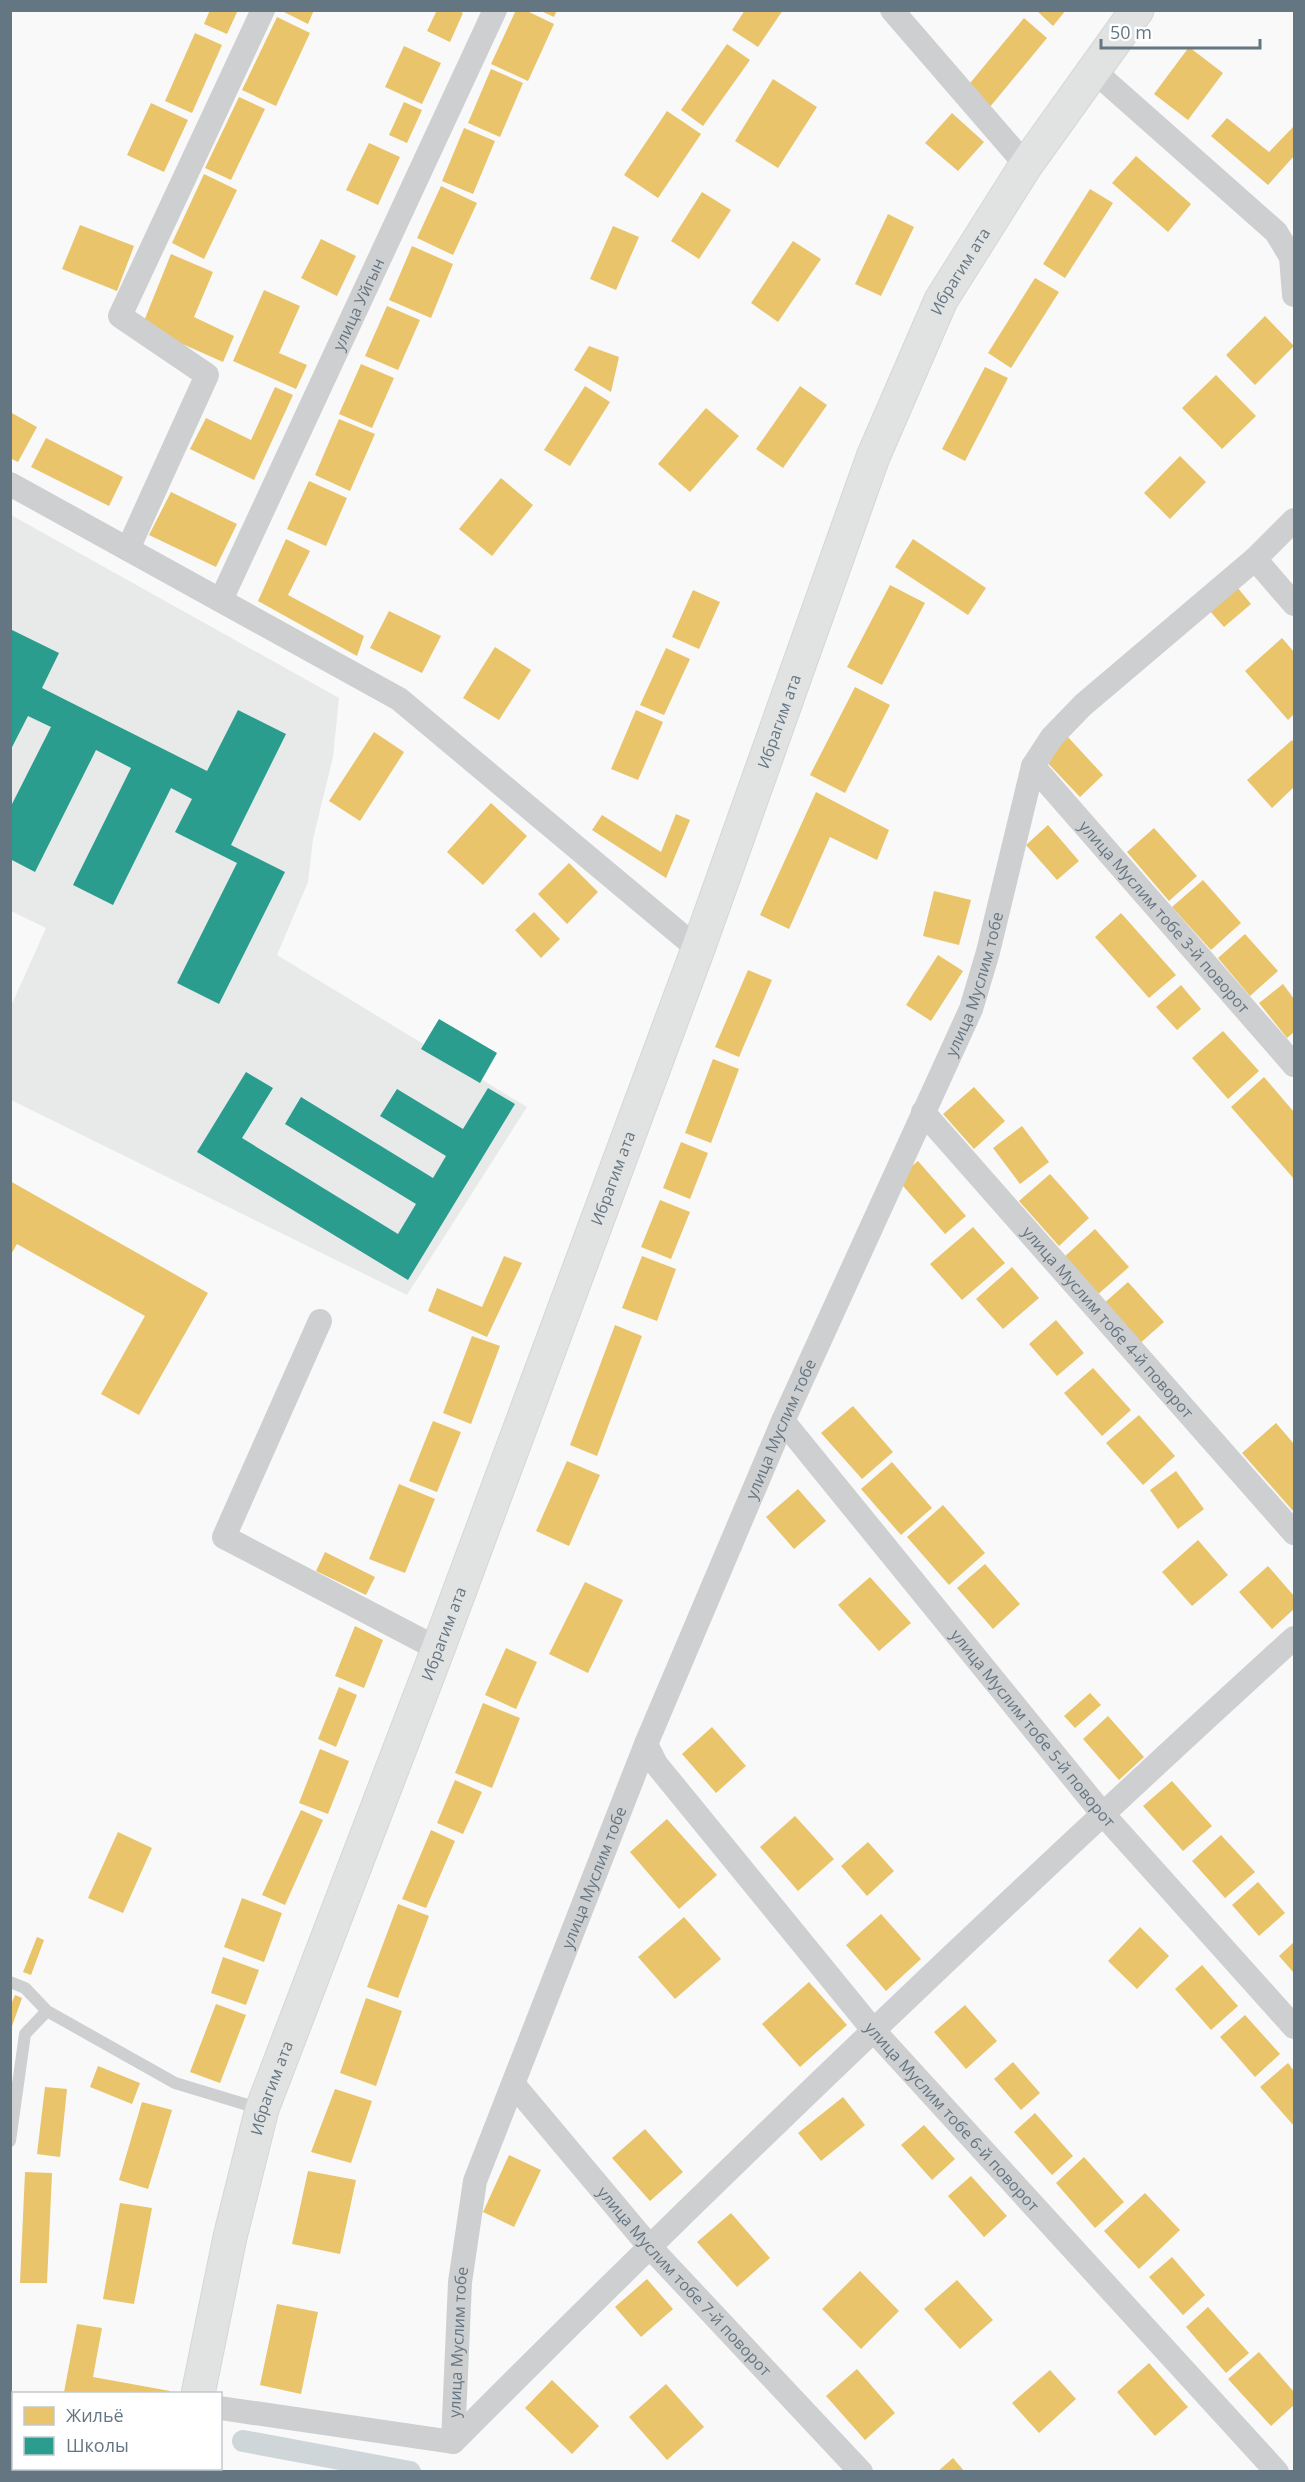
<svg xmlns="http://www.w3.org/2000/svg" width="1305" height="2482" font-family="'Open Sans',sans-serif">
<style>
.built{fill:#e8e9e9}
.homes{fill:#e9c46a}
.schools{fill:#2a9d8f}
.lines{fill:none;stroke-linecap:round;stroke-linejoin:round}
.canal{stroke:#ced6d9;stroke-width:22}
.secondary-casing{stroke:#d5d6d7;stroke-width:35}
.lane{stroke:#cecfd0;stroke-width:12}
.street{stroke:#cecfd0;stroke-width:24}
.secondary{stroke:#e1e2e2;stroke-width:33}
.labels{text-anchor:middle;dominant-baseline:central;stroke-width:6;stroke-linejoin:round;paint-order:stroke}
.street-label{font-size:16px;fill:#657683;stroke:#fff}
</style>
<rect width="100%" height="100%" fill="#f9f9f9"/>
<path class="built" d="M 11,515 L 339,698 L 333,757 L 313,839 L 308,882 L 277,955 L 527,1107 L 407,1295 L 11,1100 L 11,1006 L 46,928 L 11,911 Z"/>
<path class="homes" d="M 210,10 L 238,10 L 227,34 L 204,24 Z
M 280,10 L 314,10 L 308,24 Z
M 437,10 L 457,10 L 463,13 L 450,42 L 427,31 Z
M 516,10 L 525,10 L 554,24 L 528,81 L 491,64 Z
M 539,10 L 557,10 L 554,17 Z
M 745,10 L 783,10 L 758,47 L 732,30 Z
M 1036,10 L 1066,10 L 1053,26 Z
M 277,17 L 310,33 L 276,106 L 242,90 Z
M 1024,18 L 1047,38 L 989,108 L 966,88 Z
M 195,33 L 222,45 L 192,113 L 165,101 Z
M 727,44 L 750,60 L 703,126 L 681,110 Z
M 404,46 L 441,63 L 422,104 L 385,87 Z
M 1189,47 L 1223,73 L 1188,120 L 1154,94 Z
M 491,69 L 523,83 L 500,137 L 468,123 Z
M 773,79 L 817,107 L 778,168 L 735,141 Z
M 239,97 L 265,109 L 231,180 L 205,168 Z
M 404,102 L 422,110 L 407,143 L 389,135 Z
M 151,103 L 188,120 L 164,172 L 127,155 Z
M 667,111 L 701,134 L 658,198 L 624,175 Z
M 952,113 L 984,142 L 958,171 L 925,143 Z
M 1227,118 L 1269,152 L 1294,126 L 1294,156 L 1268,185 L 1211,136 Z
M 464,128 L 495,141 L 473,194 L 442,181 Z
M 369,143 L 400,157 L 378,205 L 346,190 Z
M 1136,156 L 1191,204 L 1168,232 L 1112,183 Z
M 204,174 L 237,190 L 204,259 L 172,243 Z
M 441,186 L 477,203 L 453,255 L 417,238 Z
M 1090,189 L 1113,203 L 1065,278 L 1043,264 Z
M 702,192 L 731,210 L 699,259 L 671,241 Z
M 888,214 L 914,227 L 881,296 L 855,284 Z
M 80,225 L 134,246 L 117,291 L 62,269 Z
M 613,226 L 639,237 L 616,290 L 590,279 Z
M 321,239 L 356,256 L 337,296 L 301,278 Z
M 793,241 L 821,259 L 778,322 L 751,303 Z
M 412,246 L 453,264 L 431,318 L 389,300 Z
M 171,254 L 213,272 L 194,317 L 234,336 L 223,362 L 142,326 Z
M 1035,278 L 1059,292 L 1011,368 L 988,353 Z
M 264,290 L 300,306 L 279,353 L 307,365 L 296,389 L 233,361 Z
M 387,306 L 420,320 L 398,370 L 365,356 Z
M 1265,316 L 1294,346 L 1255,385 L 1226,355 Z
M 589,346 L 619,357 L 611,392 L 574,370 Z
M 361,364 L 394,378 L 372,428 L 339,414 Z
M 985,367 L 1008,378 L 965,461 L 942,449 Z
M 1216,375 L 1256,416 L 1222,449 L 1182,408 Z
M 585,386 L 610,402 L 570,466 L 544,450 Z
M 800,386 L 827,405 L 783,468 L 756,449 Z
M 275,387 L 293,395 L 254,480 L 190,449 L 206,418 L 251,440 Z
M 706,408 L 739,436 L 690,492 L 658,464 Z
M 10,412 L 37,427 L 18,462 L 10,458 Z
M 339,419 L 375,434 L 350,491 L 315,475 Z
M 46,438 L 123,477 L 109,506 L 31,467 Z
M 1180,456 L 1206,482 L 1170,519 L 1144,493 Z
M 501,478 L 533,505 L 492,556 L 459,529 Z
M 309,481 L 347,498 L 326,546 L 287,529 Z
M 171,492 L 237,524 L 216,567 L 149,535 Z
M 286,539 L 310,551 L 288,595 L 364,636 L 357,656 L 258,601 Z
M 913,539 L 986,588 L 968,615 L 895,567 Z
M 890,585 L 925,603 L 882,685 L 847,667 Z
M 1237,587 L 1251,604 L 1224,627 L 1209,610 Z
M 693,590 L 720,602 L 699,649 L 672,637 Z
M 389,611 L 441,636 L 422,673 L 370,648 Z
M 1282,638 L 1294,652 L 1294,714 L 1288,720 L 1245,671 Z
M 495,647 L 531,670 L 499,720 L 463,698 Z
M 666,648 L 690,659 L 664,715 L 640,705 Z
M 855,687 L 890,705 L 845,793 L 810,775 Z
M 636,710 L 663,722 L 638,780 L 611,769 Z
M 374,732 L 404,752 L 360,821 L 329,801 Z
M 1067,736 L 1103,775 L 1080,797 L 1043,758 Z
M 1292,740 L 1294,743 L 1294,787 L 1272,808 L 1247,780 Z
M 816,792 L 889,830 L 877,860 L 830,837 L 789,929 L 760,915 Z
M 491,803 L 527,836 L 483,885 L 447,852 Z
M 676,814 L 690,820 L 666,878 L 592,830 L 602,815 L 661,852 Z
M 1048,825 L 1079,861 L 1057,880 L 1026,845 Z
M 1154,828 L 1197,876 L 1169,901 L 1127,852 Z
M 569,863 L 598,892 L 567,924 L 538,894 Z
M 1203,880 L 1241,923 L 1211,950 L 1172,907 Z
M 934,891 L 971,900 L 959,945 L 923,936 Z
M 534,912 L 560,939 L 541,958 L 515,930 Z
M 1121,913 L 1176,975 L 1149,998 L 1095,937 Z
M 1245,934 L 1278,971 L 1250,996 L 1218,958 Z
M 938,955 L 963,971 L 931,1021 L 906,1005 Z
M 748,970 L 772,980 L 739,1057 L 715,1047 Z
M 1283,984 L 1294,999 L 1294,1032 L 1287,1038 L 1259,1003 Z
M 1181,985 L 1201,1009 L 1177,1030 L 1156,1007 Z
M 1223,1031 L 1259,1071 L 1228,1099 L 1192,1058 Z
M 713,1059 L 739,1069 L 711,1143 L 685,1133 Z
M 1264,1077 L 1294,1112 L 1294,1179 L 1231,1107 Z
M 974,1087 L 1005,1121 L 974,1149 L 943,1114 Z
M 1022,1126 L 1049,1162 L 1020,1184 L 993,1148 Z
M 681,1142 L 708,1153 L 690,1199 L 663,1188 Z
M 918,1161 L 966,1216 L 945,1234 L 897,1179 Z
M 1050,1174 L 1089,1218 L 1059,1246 L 1019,1201 Z
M 10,1181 L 208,1293 L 139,1415 L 101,1394 L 145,1316 L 17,1244 L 10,1256 Z
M 660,1200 L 690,1212 L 671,1259 L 641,1247 Z
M 973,1227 L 1005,1263 L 962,1300 L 930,1264 Z
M 1095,1229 L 1129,1267 L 1096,1296 L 1063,1258 Z
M 504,1256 L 522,1263 L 487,1337 L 428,1311 L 437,1288 L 482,1307 Z
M 642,1256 L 676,1269 L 657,1321 L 622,1308 Z
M 1012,1267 L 1039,1298 L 1003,1329 L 976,1299 Z
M 1128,1282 L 1164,1322 L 1138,1345 L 1102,1305 Z
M 1056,1320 L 1084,1353 L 1057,1376 L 1029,1344 Z
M 615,1325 L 642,1336 L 597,1456 L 570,1445 Z
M 472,1336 L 500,1346 L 471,1424 L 443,1413 Z
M 1093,1368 L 1131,1410 L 1102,1436 L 1064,1393 Z
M 853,1406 L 893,1452 L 862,1479 L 821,1433 Z
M 1139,1415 L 1175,1456 L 1143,1485 L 1106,1443 Z
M 433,1421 L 461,1432 L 437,1492 L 409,1481 Z
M 1276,1423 L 1294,1444 L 1294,1512 L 1242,1453 Z
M 567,1461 L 600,1475 L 569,1546 L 536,1531 Z
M 892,1462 L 932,1508 L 901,1535 L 861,1489 Z
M 1176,1471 L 1204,1509 L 1178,1529 L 1150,1490 Z
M 399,1484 L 435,1499 L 405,1573 L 369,1559 Z
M 798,1489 L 826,1521 L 794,1549 L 766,1517 Z
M 943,1505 L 985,1553 L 949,1585 L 907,1537 Z
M 1198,1540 L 1228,1575 L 1192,1606 L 1162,1572 Z
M 325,1552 L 375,1577 L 366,1595 L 316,1571 Z
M 985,1564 L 1020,1604 L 993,1629 L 957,1588 Z
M 1268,1566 L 1294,1596 L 1294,1609 L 1272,1629 L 1239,1592 Z
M 870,1577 L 911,1623 L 879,1651 L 838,1605 Z
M 585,1582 L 623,1600 L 588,1673 L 549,1654 Z
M 355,1626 L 383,1640 L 364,1688 L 335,1676 Z
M 506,1648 L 537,1662 L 516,1709 L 485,1695 Z
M 339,1687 L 357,1695 L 336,1747 L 318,1739 Z
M 1090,1693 L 1101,1705 L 1075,1728 L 1064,1716 Z
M 483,1703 L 520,1718 L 492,1788 L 455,1773 Z
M 1108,1716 L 1144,1757 L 1119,1780 L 1083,1739 Z
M 712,1727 L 746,1766 L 716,1793 L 682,1754 Z
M 320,1749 L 349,1761 L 328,1814 L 299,1803 Z
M 455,1780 L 482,1792 L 463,1834 L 437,1823 Z
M 1172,1781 L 1212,1826 L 1183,1851 L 1143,1806 Z
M 301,1810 L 323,1820 L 285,1905 L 262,1895 Z
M 795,1816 L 834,1859 L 798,1891 L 760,1847 Z
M 667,1819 L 717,1875 L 679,1909 L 630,1852 Z
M 431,1830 L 455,1841 L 426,1908 L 402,1899 Z
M 118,1832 L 152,1848 L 123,1913 L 88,1898 Z
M 1221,1835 L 1255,1872 L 1225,1898 L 1192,1861 Z
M 868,1842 L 894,1871 L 867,1896 L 841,1866 Z
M 1258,1882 L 1285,1913 L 1259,1936 L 1232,1905 Z
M 242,1898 L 282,1913 L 264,1962 L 224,1947 Z
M 398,1904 L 429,1916 L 398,1998 L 367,1987 Z
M 881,1914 L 921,1959 L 886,1991 L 846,1945 Z
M 684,1917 L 721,1959 L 675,1999 L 638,1957 Z
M 1140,1927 L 1169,1956 L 1137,1989 L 1108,1961 Z
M 37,1937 L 44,1940 L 31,1975 L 23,1972 Z
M 1294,1942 L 1294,1973 L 1279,1956 Z
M 223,1957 L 259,1970 L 246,2005 L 211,1993 Z
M 1202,1965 L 1238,2006 L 1211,2030 L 1175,1989 Z
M 809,1982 L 847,2025 L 800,2067 L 762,2024 Z
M 15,1995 L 22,1998 L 11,2029 L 10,2007 Z
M 366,1998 L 402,2011 L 376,2086 L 340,2073 Z
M 216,2004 L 246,2015 L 220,2083 L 190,2072 Z
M 965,2005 L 997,2041 L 966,2069 L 934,2032 Z
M 1245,2015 L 1280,2054 L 1255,2077 L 1220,2037 Z
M 1013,2062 L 1040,2093 L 1021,2110 L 994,2079 Z
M 1288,2063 L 1294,2071 L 1294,2126 L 1260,2087 Z
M 98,2066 L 140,2083 L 132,2104 L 90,2087 Z
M 45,2087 L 67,2089 L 60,2157 L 37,2154 Z
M 335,2089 L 372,2101 L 351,2163 L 311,2152 Z
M 843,2097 L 865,2125 L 821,2161 L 798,2133 Z
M 142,2102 L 172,2110 L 148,2189 L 119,2180 Z
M 1035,2113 L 1073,2156 L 1052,2175 L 1014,2132 Z
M 924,2125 L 955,2159 L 932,2180 L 901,2145 Z
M 645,2129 L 683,2172 L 650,2201 L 612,2158 Z
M 509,2155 L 541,2170 L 514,2227 L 483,2212 Z
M 1084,2157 L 1124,2202 L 1095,2228 L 1056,2183 Z
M 308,2171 L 356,2180 L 340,2254 L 292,2244 Z
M 25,2172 L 52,2173 L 47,2283 L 20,2283 Z
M 971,2176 L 1007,2216 L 984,2237 L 948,2196 Z
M 1145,2193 L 1180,2230 L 1139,2269 L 1104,2231 Z
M 120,2203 L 152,2208 L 134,2304 L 103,2299 Z
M 731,2213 L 770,2258 L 737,2287 L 697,2242 Z
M 1172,2257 L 1205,2295 L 1183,2315 L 1149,2277 Z
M 860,2271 L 899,2311 L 861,2349 L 822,2309 Z
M 647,2279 L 673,2309 L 641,2337 L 615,2307 Z
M 957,2280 L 993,2320 L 960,2349 L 924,2309 Z
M 277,2304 L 318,2312 L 301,2394 L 260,2385 Z
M 1208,2307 L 1249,2353 L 1226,2373 L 1186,2327 Z
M 77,2324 L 102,2328 L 93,2377 L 170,2391 L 170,2394 L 64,2392 Z
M 1259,2352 L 1294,2392 L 1294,2405 L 1271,2426 L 1228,2379 Z
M 1149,2363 L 1188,2407 L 1155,2436 L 1117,2392 Z
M 857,2369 L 895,2413 L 865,2440 L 826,2396 Z
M 1050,2370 L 1076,2399 L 1039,2433 L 1012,2403 Z
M 552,2380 L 599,2426 L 572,2454 L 525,2408 Z
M 666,2384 L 704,2427 L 667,2460 L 629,2417 Z
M 953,2458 L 965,2472 L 937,2472 Z"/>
<path class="schools" d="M 10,629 L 59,653 L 42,688 L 207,771 L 238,710 L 286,734 L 231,845 L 285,872 L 219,1004 L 177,983 L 237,863 L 175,832 L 192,799 L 171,788 L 113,905 L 73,885 L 131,768 L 96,750 L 35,872 L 10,859 L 10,808 L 51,727 L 28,716 L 10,751 Z
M 439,1019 L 497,1053 L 480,1083 L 421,1049 Z
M 246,1072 L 273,1088 L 242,1138 L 398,1234 L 416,1204 L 285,1124 L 301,1097 L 433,1178 L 446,1156 L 380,1116 L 397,1089 L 463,1129 L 488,1088 L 515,1104 L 408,1280 L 197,1152 Z"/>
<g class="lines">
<path class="canal" d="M 10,2414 L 14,2412
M 243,2441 L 410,2472"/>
<g class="secondary-casing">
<g id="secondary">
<path id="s8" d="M 198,2394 L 230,2237 L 262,2109 L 438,1649 L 698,949 L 873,457 L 941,300 L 1026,165 L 1137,10"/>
<path d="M 184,2472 L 184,2468"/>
</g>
</g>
<path class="lane" d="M 10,1982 L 25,1988 L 47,2011 L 175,2083 L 261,2109
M 10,2141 L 25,2034 L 47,2011"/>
<g class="street">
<path d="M 892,10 L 1026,165"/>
<path d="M 1094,71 L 1276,232 L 1291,257 L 1294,295"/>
<path d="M 10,484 L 399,699 L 698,949"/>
<path d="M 128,549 L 207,375 L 120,316 L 263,10"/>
<path d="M 1255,559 L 1294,604"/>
<path id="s1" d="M 221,600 L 495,10"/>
<path id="s2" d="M 1033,766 L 1294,1065"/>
<path id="s3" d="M 923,1112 L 1294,1533"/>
<path d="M 320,1321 L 224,1537 L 438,1649"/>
<path id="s4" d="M 783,1421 L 1102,1813 L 1294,2027"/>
<path id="s5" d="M 646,1744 L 656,1764 L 874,2031 L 1277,2472"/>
<path id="s6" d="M 514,2085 L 649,2246 L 861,2472"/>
<path d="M 220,2408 L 453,2442 C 727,2167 1008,1899 1294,1638"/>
<path id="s7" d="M 453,2442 L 460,2282 L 475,2181 L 646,1744 L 783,1421 L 971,1009 L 988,952 L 1033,766 L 1052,737 L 1083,705 L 1255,559 L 1294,520"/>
</g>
<use href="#secondary" class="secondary"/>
</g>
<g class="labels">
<g class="street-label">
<text stroke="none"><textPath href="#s8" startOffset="2259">Ибрагим ата</textPath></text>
<text stroke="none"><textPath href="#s1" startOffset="326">улица Уйгын</textPath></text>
<text stroke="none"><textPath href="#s8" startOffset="1773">Ибрагим ата</textPath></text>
<text stroke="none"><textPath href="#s2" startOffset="200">улица Муслим тобе 3-й поворот</textPath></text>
<text stroke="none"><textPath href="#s7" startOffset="1560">улица Муслим тобе</textPath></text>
<text stroke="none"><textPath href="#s8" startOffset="1287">Ибрагим ата</textPath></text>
<text stroke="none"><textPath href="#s3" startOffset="280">улица Муслим тобе 4-й поворот</textPath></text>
<text stroke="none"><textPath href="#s7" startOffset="1074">улица Муслим тобе</textPath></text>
<text stroke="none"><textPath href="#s8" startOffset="801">Ибрагим ата</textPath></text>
<text stroke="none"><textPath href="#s4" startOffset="396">улица Муслим тобе 5-й поворот</textPath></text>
<text stroke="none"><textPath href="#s7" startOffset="588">улица Муслим тобе</textPath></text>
<text stroke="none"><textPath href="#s8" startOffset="315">Ибрагим ата</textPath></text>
<text stroke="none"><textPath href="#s5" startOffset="483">улица Муслим тобе 6-й поворот</textPath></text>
<text stroke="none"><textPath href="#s6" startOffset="260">улица Муслим тобе 7-й поворот</textPath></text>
<text stroke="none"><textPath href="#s7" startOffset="100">улица Муслим тобе</textPath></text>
</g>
</g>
<rect width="1305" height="2482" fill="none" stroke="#657683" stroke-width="24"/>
<rect x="12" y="2392" width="210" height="78" fill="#ffffff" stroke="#c1c8cd" stroke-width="1.5"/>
<rect x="24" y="2407" width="30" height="18" fill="#e9c46a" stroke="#c1c8cd" stroke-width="1.5"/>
<text x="66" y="2422" font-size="18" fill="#657683">Жильё</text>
<rect x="24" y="2437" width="30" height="18" fill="#2a9d8f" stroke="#c1c8cd" stroke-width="1.5"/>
<text x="66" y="2452" font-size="18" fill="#657683">Школы</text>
<path d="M1101 39v9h159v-9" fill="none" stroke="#657683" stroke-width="3"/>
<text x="1110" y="39" font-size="18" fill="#657683" stroke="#ffffff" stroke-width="4.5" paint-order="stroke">50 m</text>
</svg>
